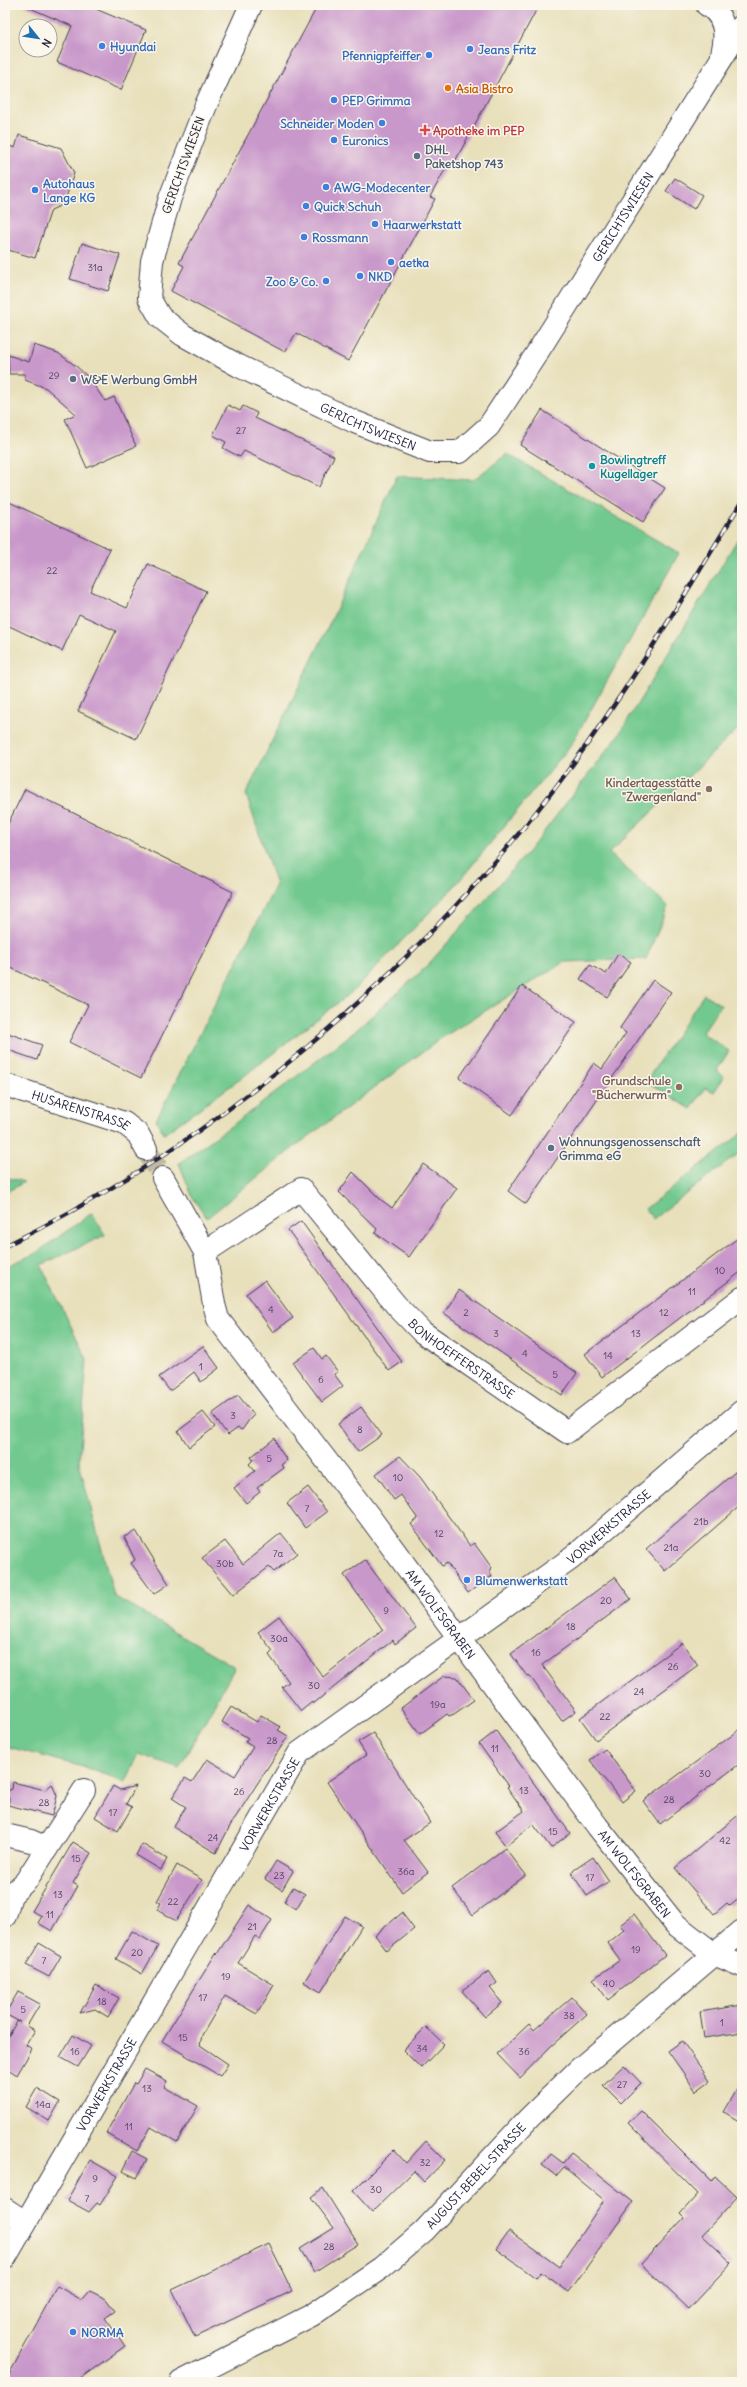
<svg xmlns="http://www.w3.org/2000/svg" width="747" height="2387" font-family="Delius,sans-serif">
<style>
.green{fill:#72c98f;stroke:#4a7665}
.building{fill:#c998ca}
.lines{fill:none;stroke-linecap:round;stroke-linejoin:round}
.minor-tunnel{stroke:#c0baa1;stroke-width:22;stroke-dasharray:22 11;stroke-linecap:butt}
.minor-casing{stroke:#403e4e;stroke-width:24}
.minor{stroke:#fff;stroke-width:22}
.rail-casing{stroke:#22223b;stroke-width:4.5}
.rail{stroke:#fbf7ec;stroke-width:3;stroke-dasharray:9;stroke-linecap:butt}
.shop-dot{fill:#3f7fe0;stroke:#fbf7ec;stroke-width:1.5}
.food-dot{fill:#e8710a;stroke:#fbf7ec;stroke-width:1.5}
.health-dot{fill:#e0444e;stroke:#fbf7ec;stroke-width:1.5}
.service-dot{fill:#5c6f8a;stroke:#fbf7ec;stroke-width:1.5}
.culture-dot{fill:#0f9aa8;stroke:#fbf7ec;stroke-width:1.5}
.education-dot{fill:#8d6e63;stroke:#fbf7ec;stroke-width:1.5}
.labels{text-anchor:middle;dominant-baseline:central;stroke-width:3;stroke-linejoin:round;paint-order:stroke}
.number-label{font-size:10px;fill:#4c405f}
.shop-label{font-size:12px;font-weight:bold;fill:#366cbe;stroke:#fbf7ec;text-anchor:start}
.food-label{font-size:12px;font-weight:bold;fill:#c56008;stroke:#fbf7ec;text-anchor:start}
.health-label{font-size:12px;font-weight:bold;fill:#be3a42;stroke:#fbf7ec;text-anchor:start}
.service-label{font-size:12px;font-weight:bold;fill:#4e5e75;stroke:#fbf7ec;text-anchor:start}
.street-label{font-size:12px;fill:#22223b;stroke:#fbf7ec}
.culture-label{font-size:12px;font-weight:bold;fill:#0d838f;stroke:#fbf7ec;text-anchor:start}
.education-label{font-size:12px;font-weight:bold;fill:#785e54;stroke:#fbf7ec;text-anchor:end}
</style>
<rect width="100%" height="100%" fill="#fbf7ec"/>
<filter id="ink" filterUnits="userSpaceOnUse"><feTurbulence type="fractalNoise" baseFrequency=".025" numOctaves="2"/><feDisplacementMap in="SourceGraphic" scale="8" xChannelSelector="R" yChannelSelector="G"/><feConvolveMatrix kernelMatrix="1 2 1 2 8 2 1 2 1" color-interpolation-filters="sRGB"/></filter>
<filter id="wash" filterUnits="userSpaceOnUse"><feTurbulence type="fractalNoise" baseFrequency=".012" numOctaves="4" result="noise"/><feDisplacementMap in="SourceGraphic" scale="16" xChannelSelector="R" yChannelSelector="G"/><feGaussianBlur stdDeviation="0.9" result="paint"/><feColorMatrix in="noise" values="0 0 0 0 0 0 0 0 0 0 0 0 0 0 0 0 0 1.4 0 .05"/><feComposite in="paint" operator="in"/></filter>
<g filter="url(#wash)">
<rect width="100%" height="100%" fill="#e8e0bb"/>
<path class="green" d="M 507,454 L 679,553 L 571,745 L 455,886 L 353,991 L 239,1080 L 164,1134 L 156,1120 L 276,885 L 246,794 L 331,621 L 397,476 L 473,480 Z
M 742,532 L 742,725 L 609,853 L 668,906 L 646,959 L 564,962 L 443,1037 L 293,1148 L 207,1218 L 192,1196 L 179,1163 L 252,1111 L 354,1032 L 425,968 L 529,851 L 618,736 Z
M 704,994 L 721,1005 L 702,1033 L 729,1051 L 717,1070 L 724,1077 L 714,1092 L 705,1088 L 691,1109 L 646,1081 Z
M 742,1133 L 742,1151 L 653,1219 L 645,1209 Z
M 5,1177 L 24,1182 L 5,1193 Z
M 92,1213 L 105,1235 L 41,1265 L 87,1359 L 79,1463 L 114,1596 L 235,1667 L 179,1768 L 139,1754 L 125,1783 L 98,1771 L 5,1746 L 5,1267 L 36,1253 Z"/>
<g id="blocks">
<path class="building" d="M 23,5 L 86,5 L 146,30 L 121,90 L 57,62 L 72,26 Z
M 318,5 L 539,5 L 452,167 L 448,164 L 430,197 L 435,199 L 348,361 L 296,333 L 285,352 L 171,291 L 184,266 L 179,263 Z
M 19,135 L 61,148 L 74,173 L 64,204 L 51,210 L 35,258 L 5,249 L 5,144 L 15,148 Z
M 675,178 L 702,195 L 694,209 L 666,191 Z
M 82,243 L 120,255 L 108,291 L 70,279 Z
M 34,345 L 58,353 L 76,366 L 87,376 L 105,401 L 114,397 L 136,446 L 87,468 L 65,419 L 76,414 L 46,388 L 25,380 L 25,374 L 9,374 L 8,355 L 29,362 Z
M 228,405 L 240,411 L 243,406 L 257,413 L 255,418 L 334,456 L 319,487 L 244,451 L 240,457 L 223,448 L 226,442 L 213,435 Z
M 542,410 L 665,488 L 643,522 L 520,445 Z
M 5,500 L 110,549 L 90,591 L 127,608 L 148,564 L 206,591 L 136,739 L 78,711 L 116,631 L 79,614 L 62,651 L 5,624 Z
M 25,789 L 233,892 L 141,1078 L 69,1042 L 88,1005 L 5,965 L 5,830 Z
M 618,954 L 631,962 L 607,997 L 580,979 L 590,965 L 606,974 Z
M 653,980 L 671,992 L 526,1204 L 508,1191 L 594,1063 L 602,1069 L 626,1033 L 620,1028 Z
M 522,986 L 576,1022 L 512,1115 L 459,1078 Z
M 5,1032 L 42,1045 L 37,1060 L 5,1049 Z
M 423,1164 L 457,1188 L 409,1257 L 375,1233 L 377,1229 L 339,1192 L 353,1172 L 380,1199 L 392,1208 Z
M 301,1221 L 402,1362 L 389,1371 L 288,1230 Z
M 742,1235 L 742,1271 L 602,1377 L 585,1354 Z
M 265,1280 L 293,1318 L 273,1332 L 246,1294 Z
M 459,1290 L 577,1373 L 562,1395 L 444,1313 Z
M 203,1346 L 219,1368 L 201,1382 L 194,1372 L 170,1391 L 159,1377 Z
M 314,1348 L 322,1359 L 326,1356 L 338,1372 L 334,1374 L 343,1386 L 322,1402 L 293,1363 Z
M 238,1395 L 254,1415 L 249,1420 L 242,1430 L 238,1428 L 228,1435 L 212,1414 Z
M 361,1407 L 382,1435 L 358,1452 L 338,1424 Z
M 203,1412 L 215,1427 L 189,1447 L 178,1431 Z
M 275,1438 L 278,1447 L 287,1460 L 281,1465 L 284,1468 L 257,1488 L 260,1492 L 246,1503 L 234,1488 L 255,1471 L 249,1464 L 253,1460 L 251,1457 Z
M 400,1456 L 420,1477 L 470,1546 L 474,1543 L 492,1568 L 489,1570 L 492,1576 L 468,1593 L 447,1563 L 442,1566 L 411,1524 L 418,1519 L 401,1495 L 394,1500 L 376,1474 Z
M 742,1466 L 742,1504 L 665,1571 L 646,1549 Z
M 308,1487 L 327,1512 L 305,1528 L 287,1503 Z
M 136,1531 L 169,1584 L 154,1594 L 131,1563 L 135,1560 L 124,1537 Z
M 281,1533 L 297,1553 L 274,1572 L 269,1567 L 233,1595 L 202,1558 L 225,1541 L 243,1564 Z
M 365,1560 L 416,1628 L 395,1644 L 393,1640 L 313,1704 L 312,1702 L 301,1711 L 282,1687 L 289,1682 L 269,1655 L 273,1651 L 258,1632 L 279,1616 L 323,1677 L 383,1630 L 344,1575 Z
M 615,1577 L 631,1599 L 542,1665 L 576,1711 L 562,1721 L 529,1675 L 527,1676 L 511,1654 Z
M 682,1643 L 698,1665 L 596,1740 L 580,1718 Z
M 444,1676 L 457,1677 L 474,1700 L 454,1714 L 449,1716 L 447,1714 L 420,1734 L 401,1708 Z
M 231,1707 L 257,1722 L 261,1715 L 281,1727 L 278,1730 L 288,1736 L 230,1826 L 216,1853 L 173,1827 L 186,1807 L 172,1798 L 185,1778 L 192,1782 L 207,1759 L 235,1776 L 253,1747 L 245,1742 L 248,1738 L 222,1722 Z
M 742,1728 L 742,1762 L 660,1824 L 643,1801 Z
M 496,1731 L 570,1833 L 551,1848 L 533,1824 L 506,1846 L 495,1832 L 524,1811 L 507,1787 L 509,1786 L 479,1744 Z
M 373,1733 L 430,1823 L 404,1840 L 428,1872 L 402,1892 L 327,1782 L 366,1755 L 358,1742 Z
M 605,1749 L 636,1791 L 622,1802 L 590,1760 Z
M 13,1782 L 45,1790 L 52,1784 L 57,1796 L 52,1816 L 8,1805 L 9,1799 L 5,1792 L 12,1789 Z
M 113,1786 L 120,1790 L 136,1786 L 126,1804 L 132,1807 L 118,1831 L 95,1817 Z
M 742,1812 L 742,1896 L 730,1906 L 727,1903 L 714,1914 L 675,1868 Z
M 73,1842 L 91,1853 L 73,1883 L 78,1886 L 52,1931 L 38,1923 L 42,1916 L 32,1911 Z
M 142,1844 L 167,1859 L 161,1870 L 136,1855 Z
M 505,1848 L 526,1875 L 473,1915 L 452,1888 Z
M 593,1857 L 609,1881 L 587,1896 L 571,1872 Z
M 276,1861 L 293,1871 L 282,1890 L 265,1879 Z
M 177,1865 L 202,1880 L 176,1921 L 157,1910 L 161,1903 L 157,1901 Z
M 293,1887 L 305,1894 L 296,1909 L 284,1902 Z
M 249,1905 L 272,1920 L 260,1939 L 255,1936 L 238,1963 L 274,1985 L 257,2014 L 225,1996 L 202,2035 L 200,2045 L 228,2064 L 220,2076 L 162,2041 L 216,1953 L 217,1954 Z
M 402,1913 L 414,1929 L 387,1951 L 375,1935 Z
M 634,1914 L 665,1955 L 608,2000 L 593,1979 L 620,1960 L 608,1943 L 624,1930 L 620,1925 Z
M 345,1916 L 362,1926 L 321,1992 L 304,1982 Z
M 132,1931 L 158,1946 L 142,1974 L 116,1959 Z
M 39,1943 L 61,1956 L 49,1977 L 26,1965 Z
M 489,1971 L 497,1983 L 490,1988 L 502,2003 L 485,2017 L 462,1991 Z
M 96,1985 L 119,1998 L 108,2017 L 95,2009 L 80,2013 Z
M 18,1992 L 40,2004 L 27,2026 L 35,2030 L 26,2045 L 32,2049 L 17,2075 L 5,2067 L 5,2042 L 17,2021 L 20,2022 L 5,2014 Z
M 572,1997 L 587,2014 L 550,2047 L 520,2078 L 497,2054 L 529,2024 L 534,2030 Z
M 742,2005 L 742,2032 L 704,2038 L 700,2012 Z
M 426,2027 L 444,2044 L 421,2068 L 403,2050 Z
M 73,2035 L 91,2046 L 78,2067 L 60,2057 Z
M 682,2041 L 710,2081 L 696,2091 L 668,2051 Z
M 624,2065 L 641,2083 L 621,2103 L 603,2085 Z
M 145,2069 L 167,2081 L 164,2087 L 198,2106 L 177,2142 L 151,2127 L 137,2151 L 106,2133 L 134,2083 L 136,2084 Z
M 742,2081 L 742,2123 L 724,2112 Z
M 37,2088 L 60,2102 L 49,2121 L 26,2107 Z
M 641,2111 L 711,2181 L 715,2176 L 737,2197 L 702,2235 L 732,2263 L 689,2309 L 641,2264 L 684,2218 L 680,2214 L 698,2194 L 628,2123 Z
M 426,2141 L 445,2160 L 424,2182 L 414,2171 L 372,2212 L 353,2191 L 394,2150 L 406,2163 Z
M 132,2151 L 147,2159 L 137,2178 L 122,2171 Z
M 571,2153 L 633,2202 L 569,2292 L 541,2272 L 536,2278 L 496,2249 L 509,2231 L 559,2267 L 604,2200 L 564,2167 L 556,2176 L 542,2165 L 551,2154 L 563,2163 Z
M 90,2160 L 118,2176 L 100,2205 L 97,2203 L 89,2212 L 67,2200 Z
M 323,2188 L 358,2244 L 314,2272 L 300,2249 L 334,2228 L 311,2197 Z
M 269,2244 L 292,2291 L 195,2337 L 172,2290 Z
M 57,2286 L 82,2300 L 90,2291 L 106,2299 L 115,2311 L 105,2318 L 125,2346 L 75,2382 L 5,2382 Z"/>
</g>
</g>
<g filter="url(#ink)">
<use href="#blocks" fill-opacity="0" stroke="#403e4e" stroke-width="1"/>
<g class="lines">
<path class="minor-tunnel" d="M 146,1149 L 163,1178"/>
<g class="minor-casing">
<g id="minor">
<path id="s1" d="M 251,5 L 206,105 L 170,198 L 152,261 L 149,298 L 160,317 L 183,335 L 239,366 L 355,422 L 430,452 L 460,452 L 489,426 L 537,353 L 742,26"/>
<path d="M 707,5 C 725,15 727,35 722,54"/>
<path id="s2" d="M 5,1085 L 124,1123 L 138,1134 L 146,1149"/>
<path id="s3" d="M 163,1178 L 205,1252 L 214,1304 L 218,1319 L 369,1516 L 598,1827 L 675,1924 L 714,1954 L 742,1966"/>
<path id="s4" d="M 205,1252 L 301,1189 L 396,1305 L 422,1332 L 567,1432 L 742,1298"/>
<path d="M 5,1835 L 31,1841 L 47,1848"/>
<path d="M 5,1916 L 11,1895 L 26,1881 L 84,1790"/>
<path d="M 5,2209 L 25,2222"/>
<path id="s5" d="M 5,2258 L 299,1753 L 572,1558 L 742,1411"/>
<path id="s6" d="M 181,2382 L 312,2315 L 381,2268 L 424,2231 L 529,2118 L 578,2070 L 742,1931"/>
</g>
</g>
<use href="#minor" class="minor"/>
<g class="rail-casing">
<path id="rail" d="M 5,1246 C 216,1143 413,974 555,788 C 624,697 683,598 742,501"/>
</g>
<use href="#rail" class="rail"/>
</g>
</g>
<g class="shop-dot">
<circle cx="102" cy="46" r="4"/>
<circle cx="470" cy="49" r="4"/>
<circle cx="429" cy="55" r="4"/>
<circle cx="334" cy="100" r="4"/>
<circle cx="382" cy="123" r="4"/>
<circle cx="334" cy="140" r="4"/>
<circle cx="326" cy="187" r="4"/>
<circle cx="35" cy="190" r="4"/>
<circle cx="306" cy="206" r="4"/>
<circle cx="375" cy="224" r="4"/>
<circle cx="304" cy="237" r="4"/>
<circle cx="391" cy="262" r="4"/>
<circle cx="360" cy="276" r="4"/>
<circle cx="326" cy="281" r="4"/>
<circle cx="467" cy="1580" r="4"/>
<circle cx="73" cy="2332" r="4"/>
</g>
<circle class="food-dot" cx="448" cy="88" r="4"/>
<path class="health-dot" d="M423 124h4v4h4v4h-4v4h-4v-4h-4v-4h4z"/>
<g class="service-dot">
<circle cx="417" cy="156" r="4"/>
<circle cx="73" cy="379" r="4"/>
<circle cx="551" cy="1148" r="4"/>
</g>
<circle class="culture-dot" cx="592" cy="466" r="4"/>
<g class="education-dot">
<circle cx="709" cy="789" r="4"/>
<circle cx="679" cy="1087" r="4"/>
</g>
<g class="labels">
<g class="number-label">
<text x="95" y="267">31a</text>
<text x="54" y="375">29</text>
<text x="241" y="430">27</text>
<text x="52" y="570">22</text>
<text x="720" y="1270">10</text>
<text x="692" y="1291">11</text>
<text x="271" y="1309">4</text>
<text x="466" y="1312">2</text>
<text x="664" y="1312">12</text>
<text x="496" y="1333">3</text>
<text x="636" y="1333">13</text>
<text x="525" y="1353">4</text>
<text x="608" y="1355">14</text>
<text x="201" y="1366">1</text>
<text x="555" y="1374">5</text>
<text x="321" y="1379">6</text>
<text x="233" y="1415">3</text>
<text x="360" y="1429">8</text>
<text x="269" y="1458">5</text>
<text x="398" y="1477">10</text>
<text x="307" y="1508">7</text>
<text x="701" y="1521">21b</text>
<text x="439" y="1533">12</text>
<text x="671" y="1547">21a</text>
<text x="278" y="1553">7a</text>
<text x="225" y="1563">30b</text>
<text x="606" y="1600">20</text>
<text x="386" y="1610">9</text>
<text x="571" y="1626">18</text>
<text x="279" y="1638">30a</text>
<text x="536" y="1652">16</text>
<text x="673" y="1666">26</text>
<text x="314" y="1685">30</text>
<text x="639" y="1691">24</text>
<text x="438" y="1704">19a</text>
<text x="605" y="1716">22</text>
<text x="272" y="1740">28</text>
<text x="495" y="1748">11</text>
<text x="705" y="1773">30</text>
<text x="524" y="1790">13</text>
<text x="239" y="1791">26</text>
<text x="669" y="1799">28</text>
<text x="44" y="1802">28</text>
<text x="113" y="1812">17</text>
<text x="553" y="1831">15</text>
<text x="213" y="1837">24</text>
<text x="725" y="1840">42</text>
<text x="76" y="1858">15</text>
<text x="406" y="1871">36a</text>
<text x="279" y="1875">23</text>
<text x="590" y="1877">17</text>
<text x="58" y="1894">13</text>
<text x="173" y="1901">22</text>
<text x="50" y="1914">11</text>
<text x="252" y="1926">21</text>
<text x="636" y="1949">19</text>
<text x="137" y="1952">20</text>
<text x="44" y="1960">7</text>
<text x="226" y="1976">19</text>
<text x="609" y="1983">40</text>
<text x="203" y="1997">17</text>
<text x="102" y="2001">18</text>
<text x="23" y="2009">5</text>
<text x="569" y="2015">38</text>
<text x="722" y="2022">1</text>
<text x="183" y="2037">15</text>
<text x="422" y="2048">34</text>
<text x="75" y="2051">16</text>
<text x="524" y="2051">36</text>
<text x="622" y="2084">27</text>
<text x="147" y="2088">13</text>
<text x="43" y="2104">14a</text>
<text x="129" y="2126">11</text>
<text x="425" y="2162">32</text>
<text x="95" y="2178">9</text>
<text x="376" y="2189">30</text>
<text x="87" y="2198">7</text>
<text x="329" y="2246">28</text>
</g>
<g class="shop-label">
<text x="110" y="46">Hyundai</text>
<text x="478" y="49">Jeans Fritz</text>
<text x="421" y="55" text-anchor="end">Pfennigpfeiffer</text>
<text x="342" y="100">PEP Grimma</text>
<text x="374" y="123" text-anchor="end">Schneider Moden</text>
<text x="342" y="140">Euronics</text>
<text x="43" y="183">Autohaus<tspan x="43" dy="14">Lange KG</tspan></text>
<text x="334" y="187">AWG-Modecenter</text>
<text x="314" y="206">Quick Schuh</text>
<text x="383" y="224">Haarwerkstatt</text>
<text x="312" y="237">Rossmann</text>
<text x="399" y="262">aetka</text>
<text x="368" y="276">NKD</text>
<text x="318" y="281" text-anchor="end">Zoo &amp; Co.</text>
<text x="475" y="1580">Blumenwerkstatt</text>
<text x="81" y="2332">NORMA</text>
</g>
<g class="food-label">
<text x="456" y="88">Asia Bistro</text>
</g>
<g class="health-label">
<text x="433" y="130">Apotheke im PEP</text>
</g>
<g class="service-label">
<text x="425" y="149">DHL<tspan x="425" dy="14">Paketshop 743</tspan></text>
<text x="81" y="379">W&amp;E Werbung GmbH</text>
<text x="559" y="1141">Wohnungsgenossenschaft<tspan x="559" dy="14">Grimma eG</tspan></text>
</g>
<g class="street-label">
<text transform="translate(183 165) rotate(-70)">GERICHTSWIESEN</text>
<text stroke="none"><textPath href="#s1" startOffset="954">GERICHTSWIESEN</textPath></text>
<text stroke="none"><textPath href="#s1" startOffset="570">GERICHTSWIESEN</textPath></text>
<text stroke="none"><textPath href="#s2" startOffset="80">HUSARENSTRASSE</textPath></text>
<text stroke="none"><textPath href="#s4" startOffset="350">BONHOEFFERSTRASSE</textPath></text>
<text stroke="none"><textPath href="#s5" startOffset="968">VORWERKSTRASSE</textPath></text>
<text stroke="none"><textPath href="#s3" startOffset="523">AM WOLFSGRABEN</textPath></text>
<text stroke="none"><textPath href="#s5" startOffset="525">VORWERKSTRASSE</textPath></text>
<text stroke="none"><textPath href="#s3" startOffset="847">AM WOLFSGRABEN</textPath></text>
<text stroke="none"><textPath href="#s5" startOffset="201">VORWERKSTRASSE</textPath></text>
<text stroke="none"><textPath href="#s6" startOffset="363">AUGUST-BEBEL-STRASSE</textPath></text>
</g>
<g class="culture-label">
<text x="600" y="459">Bowlingtreff<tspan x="600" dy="14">Kugellager</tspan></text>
</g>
<g class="education-label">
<text x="701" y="782">Kindertagesstätte<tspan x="701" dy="14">"Zwergenland"</tspan></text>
<text x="671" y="1080">Grundschule<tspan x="671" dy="14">"Bücherwurm"</tspan></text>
</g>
</g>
<rect width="747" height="2387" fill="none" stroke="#fbf7ec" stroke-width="20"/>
<g transform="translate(38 38) rotate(120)"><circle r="19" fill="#fbf7ec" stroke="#a4a2a5"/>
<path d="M0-3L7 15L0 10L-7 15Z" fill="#1f6fb2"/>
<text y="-6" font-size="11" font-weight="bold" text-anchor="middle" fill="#22223b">N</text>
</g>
</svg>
